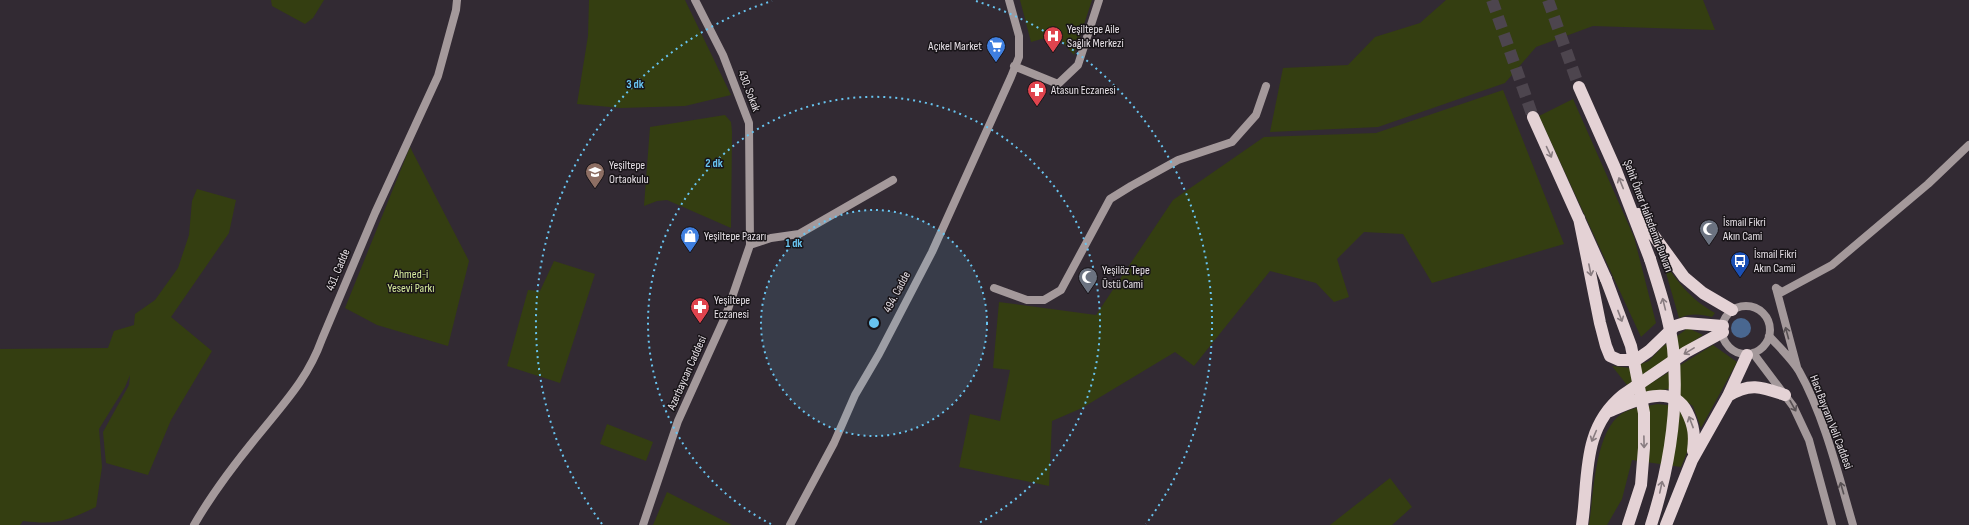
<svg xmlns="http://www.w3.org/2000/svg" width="1969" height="525" font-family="'Sofia Sans Condensed',sans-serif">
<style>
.green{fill:#343e11}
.water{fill:#496790}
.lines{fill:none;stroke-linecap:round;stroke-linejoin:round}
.highway-tunnel{stroke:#4d454e;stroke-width:12;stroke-dasharray:12 6;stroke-linecap:butt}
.secondary{stroke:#a4999b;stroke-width:8}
.highway{stroke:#e4d2d5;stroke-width:12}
.highway-bridge{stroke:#e4d2d5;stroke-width:12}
.oneway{stroke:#887c80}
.oneway2{stroke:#575053}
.ring{fill:none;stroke:#68c4f0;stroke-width:2;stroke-dasharray:2 4}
.labels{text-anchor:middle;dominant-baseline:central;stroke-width:3;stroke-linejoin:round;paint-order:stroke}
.poi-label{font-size:12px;fill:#e5dfe5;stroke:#181418;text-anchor:start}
.street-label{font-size:12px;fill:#e5dfe5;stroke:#181418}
.park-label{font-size:12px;fill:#d8ed9e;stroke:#181418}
.centre{fill:#68c4f0;stroke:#181418;stroke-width:2}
.ring-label{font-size:12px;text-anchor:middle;font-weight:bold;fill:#68c4f0;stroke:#181418;stroke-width:3;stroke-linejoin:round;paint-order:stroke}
</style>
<rect width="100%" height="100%" fill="#322a33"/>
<path class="green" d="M 271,0 L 324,0 L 313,18 L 305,24 L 272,6 Z
M 589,0 L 685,0 L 731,95 L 685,106 L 621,108 L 577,104 L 588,36 Z
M 1020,0 L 1092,0 L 1074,55 L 1056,35 L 1031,42 Z
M 1446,0 L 1703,0 L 1715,30 L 1593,26 L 1536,47 L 1505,83 L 1378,127 L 1270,132 L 1283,68 L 1348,65 L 1375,37 L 1420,23 Z
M 1503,90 L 1564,244 L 1432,283 L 1403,234 L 1364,232 L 1337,259 L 1349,297 L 1334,302 L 1316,283 L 1270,271 L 1194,366 L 1175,352 L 1082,408 L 1052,421 L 1049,486 L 959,467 L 970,414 L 1000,421 L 1010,370 L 993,368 L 999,302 L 1096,315 L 1173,200 L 1264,137 L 1376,133 Z
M 1573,99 L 1634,237 L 1656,323 L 1641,337 L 1539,116 Z
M 725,115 L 731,122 L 732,132 L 731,228 L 667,200 L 657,201 L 644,206 L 650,127 Z
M 410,147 L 469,261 L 448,346 L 377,325 L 345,308 Z
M 197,189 L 236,200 L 229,233 L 171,317 L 212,351 L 171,420 L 148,475 L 106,463 L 103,432 L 129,385 L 130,375 L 125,387 L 99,429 L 102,467 L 96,507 C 66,521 57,525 23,521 L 20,525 L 0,525 L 0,349 L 108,348 L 114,331 L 134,325 L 135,314 L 155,300 L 178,268 L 189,235 L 192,201 Z
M 1662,259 C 1678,282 1690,299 1715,313 L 1712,317 C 1700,314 1691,313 1679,318 Z
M 554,261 L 595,274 L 560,383 L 507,366 L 528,290 L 540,291 Z
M 1688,328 L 1703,335 L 1627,385 L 1612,366 L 1631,368 L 1649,361 L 1662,347 Z
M 1713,345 L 1737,362 L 1701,428 L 1693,406 L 1668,389 L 1630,396 Z
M 1657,404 L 1677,406 C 1693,435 1694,437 1681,467 L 1632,460 L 1622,499 L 1607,525 L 1589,525 C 1594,495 1594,424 1627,411 C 1636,407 1648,406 1657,404 Z
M 607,424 L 653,442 L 646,461 L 600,444 Z
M 1390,478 L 1412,507 L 1392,525 L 1330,525 Z
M 667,492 L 732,525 L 653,525 Z"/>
<path class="water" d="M1731 328a10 10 0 1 1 20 0a10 10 0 1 1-20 0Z"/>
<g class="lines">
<path class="highway-tunnel" d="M 1492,0 L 1533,117
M 1548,0 L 1579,87"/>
<path class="secondary" d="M 1014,66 L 1058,84 L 1078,65 L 1099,0
M 750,245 L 771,238 L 799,234 L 893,180
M 994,288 L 1027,300 L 1044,300 L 1061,290 L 1110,199 L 1131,186 L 1178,160 L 1232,142 L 1256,115 L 1266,86
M 1776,288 L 1782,292 L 1832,265 L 1928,184 L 1969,145
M 1776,288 L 1797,367
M1722 330a24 24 0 1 1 48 0a24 24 0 1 1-48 0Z
M 1769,336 C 1779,347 1792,359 1799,371 C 1824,415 1839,477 1853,525
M 1753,353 L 1793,406 L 1809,440 L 1832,525
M 194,525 C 213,492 236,462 260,433 C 285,402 308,378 322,339 L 375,213 L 438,76 L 456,10 L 457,0
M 643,525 L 678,421 L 726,315 L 750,245 L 749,123 L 723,55 L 695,0
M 790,525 L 834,443 L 855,395 L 879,354 L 932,252 L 1011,77 L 1019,57 L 1019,36 L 1009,0"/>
<path class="highway" d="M 1579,87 L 1615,168 L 1650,259
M 1533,117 L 1606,279
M 1638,214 L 1684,277 L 1703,293 L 1732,310
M 1579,218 L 1600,323 L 1606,346 L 1610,356 L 1619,360 L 1636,360 L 1649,351 L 1675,326 L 1685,323 L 1723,326
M 1728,396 C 1750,382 1762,387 1785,395
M 1610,411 C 1633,401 1672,382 1687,412 C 1694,426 1695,436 1693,451
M 1582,525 C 1589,477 1581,429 1623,395 L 1686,352 L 1723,332
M 1666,525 L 1692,460 L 1728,396 L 1747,355"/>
<path class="highway-bridge" d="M 1650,259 C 1659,288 1669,317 1673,348 C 1679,407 1669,469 1651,525
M 1606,279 L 1631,346 L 1644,413 L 1644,448 L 1641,485 L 1628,525"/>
</g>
<defs><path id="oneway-shaft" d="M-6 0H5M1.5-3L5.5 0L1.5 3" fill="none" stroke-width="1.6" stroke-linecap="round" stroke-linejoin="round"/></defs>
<g class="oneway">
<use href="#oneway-shaft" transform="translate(1549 152) rotate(65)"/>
<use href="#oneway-shaft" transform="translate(1621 183) rotate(-112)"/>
<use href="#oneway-shaft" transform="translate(1590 270) rotate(79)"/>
<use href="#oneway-shaft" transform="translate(1664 304) rotate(-104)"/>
<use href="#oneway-shaft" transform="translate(1620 316) rotate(69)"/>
<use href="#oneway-shaft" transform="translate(1689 351) rotate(149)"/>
<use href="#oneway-shaft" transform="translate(1691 422) rotate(-111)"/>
<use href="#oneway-shaft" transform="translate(1594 436) rotate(113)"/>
<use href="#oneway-shaft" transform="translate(1644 442) rotate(89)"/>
<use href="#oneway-shaft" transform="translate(1661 487) rotate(-78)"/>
</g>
<g class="oneway2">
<use href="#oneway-shaft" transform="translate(1787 333) rotate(-105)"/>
<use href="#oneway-shaft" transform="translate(1793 406) rotate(61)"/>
<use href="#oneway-shaft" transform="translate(1842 488) rotate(-106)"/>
</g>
<circle cx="874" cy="323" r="113" fill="#68c4f0" fill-opacity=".12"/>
<g class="ring">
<circle cx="874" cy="323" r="113"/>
<path d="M771 524A226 226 0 1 1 977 524"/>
<path d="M602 524A338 338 0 0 1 772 1M976 1A338 338 0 0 1 1146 524"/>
</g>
<defs>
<g id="hospital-pin" transform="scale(1)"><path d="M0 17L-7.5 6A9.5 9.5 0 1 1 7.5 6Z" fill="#e0444e" stroke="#181418"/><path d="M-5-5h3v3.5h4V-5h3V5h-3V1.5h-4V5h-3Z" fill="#fff"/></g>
<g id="supermarket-pin" transform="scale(1)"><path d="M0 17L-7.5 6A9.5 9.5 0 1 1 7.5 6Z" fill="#3f7fe0" stroke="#181418"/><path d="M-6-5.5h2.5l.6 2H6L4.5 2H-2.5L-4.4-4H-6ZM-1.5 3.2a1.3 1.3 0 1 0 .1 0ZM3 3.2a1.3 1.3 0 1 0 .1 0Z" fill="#fff"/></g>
<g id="pharmacy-pin" transform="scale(1)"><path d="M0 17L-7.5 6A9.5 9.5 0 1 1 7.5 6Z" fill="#e0444e" stroke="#181418"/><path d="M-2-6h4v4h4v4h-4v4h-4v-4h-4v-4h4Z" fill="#fff"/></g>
<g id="school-pin" transform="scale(1)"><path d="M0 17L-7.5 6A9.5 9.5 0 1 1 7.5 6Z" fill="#8d6e63" stroke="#181418"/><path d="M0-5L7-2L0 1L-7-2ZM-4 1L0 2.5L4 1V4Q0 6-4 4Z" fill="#fff"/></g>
<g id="mosque-pin" transform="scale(1)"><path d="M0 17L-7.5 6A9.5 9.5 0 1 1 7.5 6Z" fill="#6b7280" stroke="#181418"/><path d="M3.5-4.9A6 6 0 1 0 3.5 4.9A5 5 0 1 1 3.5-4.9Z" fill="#fff"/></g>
<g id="shop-pin" transform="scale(1)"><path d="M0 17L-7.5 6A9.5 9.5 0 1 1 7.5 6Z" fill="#3f7fe0" stroke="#181418"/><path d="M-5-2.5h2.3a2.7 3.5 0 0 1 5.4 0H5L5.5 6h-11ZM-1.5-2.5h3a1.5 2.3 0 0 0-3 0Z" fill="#fff"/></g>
<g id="bus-pin" transform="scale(1)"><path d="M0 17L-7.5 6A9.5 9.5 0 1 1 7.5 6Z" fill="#1a4fb4" stroke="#181418"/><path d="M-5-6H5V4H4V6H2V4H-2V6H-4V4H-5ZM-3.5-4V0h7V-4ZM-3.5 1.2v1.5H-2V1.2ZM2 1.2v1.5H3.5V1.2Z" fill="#fff"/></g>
</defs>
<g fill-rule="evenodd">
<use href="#hospital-pin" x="1053" y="36"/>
<use href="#supermarket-pin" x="996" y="46"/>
<use href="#pharmacy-pin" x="1037" y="90"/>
<use href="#school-pin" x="595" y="172"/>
<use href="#mosque-pin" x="1709" y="229"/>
<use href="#shop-pin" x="690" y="236"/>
<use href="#bus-pin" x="1740" y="261"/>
<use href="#mosque-pin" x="1088" y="277"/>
<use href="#pharmacy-pin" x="700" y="307"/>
</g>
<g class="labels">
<g class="poi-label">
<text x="1067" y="29">Yeşiltepe Aile<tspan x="1067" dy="14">Sağlık Merkezi</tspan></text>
<text x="982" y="46" text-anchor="end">Açıkel Market</text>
<text x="1051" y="90">Atasun Eczanesi</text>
<text x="609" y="165">Yeşiltepe<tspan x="609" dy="14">Ortaokulu</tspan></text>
<text x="1723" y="222">İsmail Fikri<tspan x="1723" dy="14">Akın Cami</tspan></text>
<text x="704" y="236">Yeşiltepe Pazarı</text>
<text x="1754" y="254">İsmail Fikri<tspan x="1754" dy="14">Akın Camii</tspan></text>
<text x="1102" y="270">Yeşilöz Tepe<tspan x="1102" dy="14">Üstü Cami</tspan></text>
<text x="714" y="300">Yeşiltepe<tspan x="714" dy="14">Eczanesi</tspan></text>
</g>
<g class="street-label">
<text transform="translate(749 91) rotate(69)">430. Sokak</text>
<text transform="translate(1648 216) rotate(69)">Şehit Ömer Halisdemir Bulvarı</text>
<text transform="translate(338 270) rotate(-67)">431. Cadde</text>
<text transform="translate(897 292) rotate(-62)">494. Cadde</text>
<text transform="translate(687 373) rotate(-66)">Azerbaycan Caddesi</text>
<text transform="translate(1831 422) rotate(69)">Hacı Bayram Veli Caddesi</text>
</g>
<g class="park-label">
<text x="411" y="274">Ahmed-i<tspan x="411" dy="14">Yesevi Parkı</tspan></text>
</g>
</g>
<circle cx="874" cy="323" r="6" class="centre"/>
<g class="ring-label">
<text x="635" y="88">3 dk</text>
<text x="714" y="167">2 dk</text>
<text x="794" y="247">1 dk</text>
</g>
</svg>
